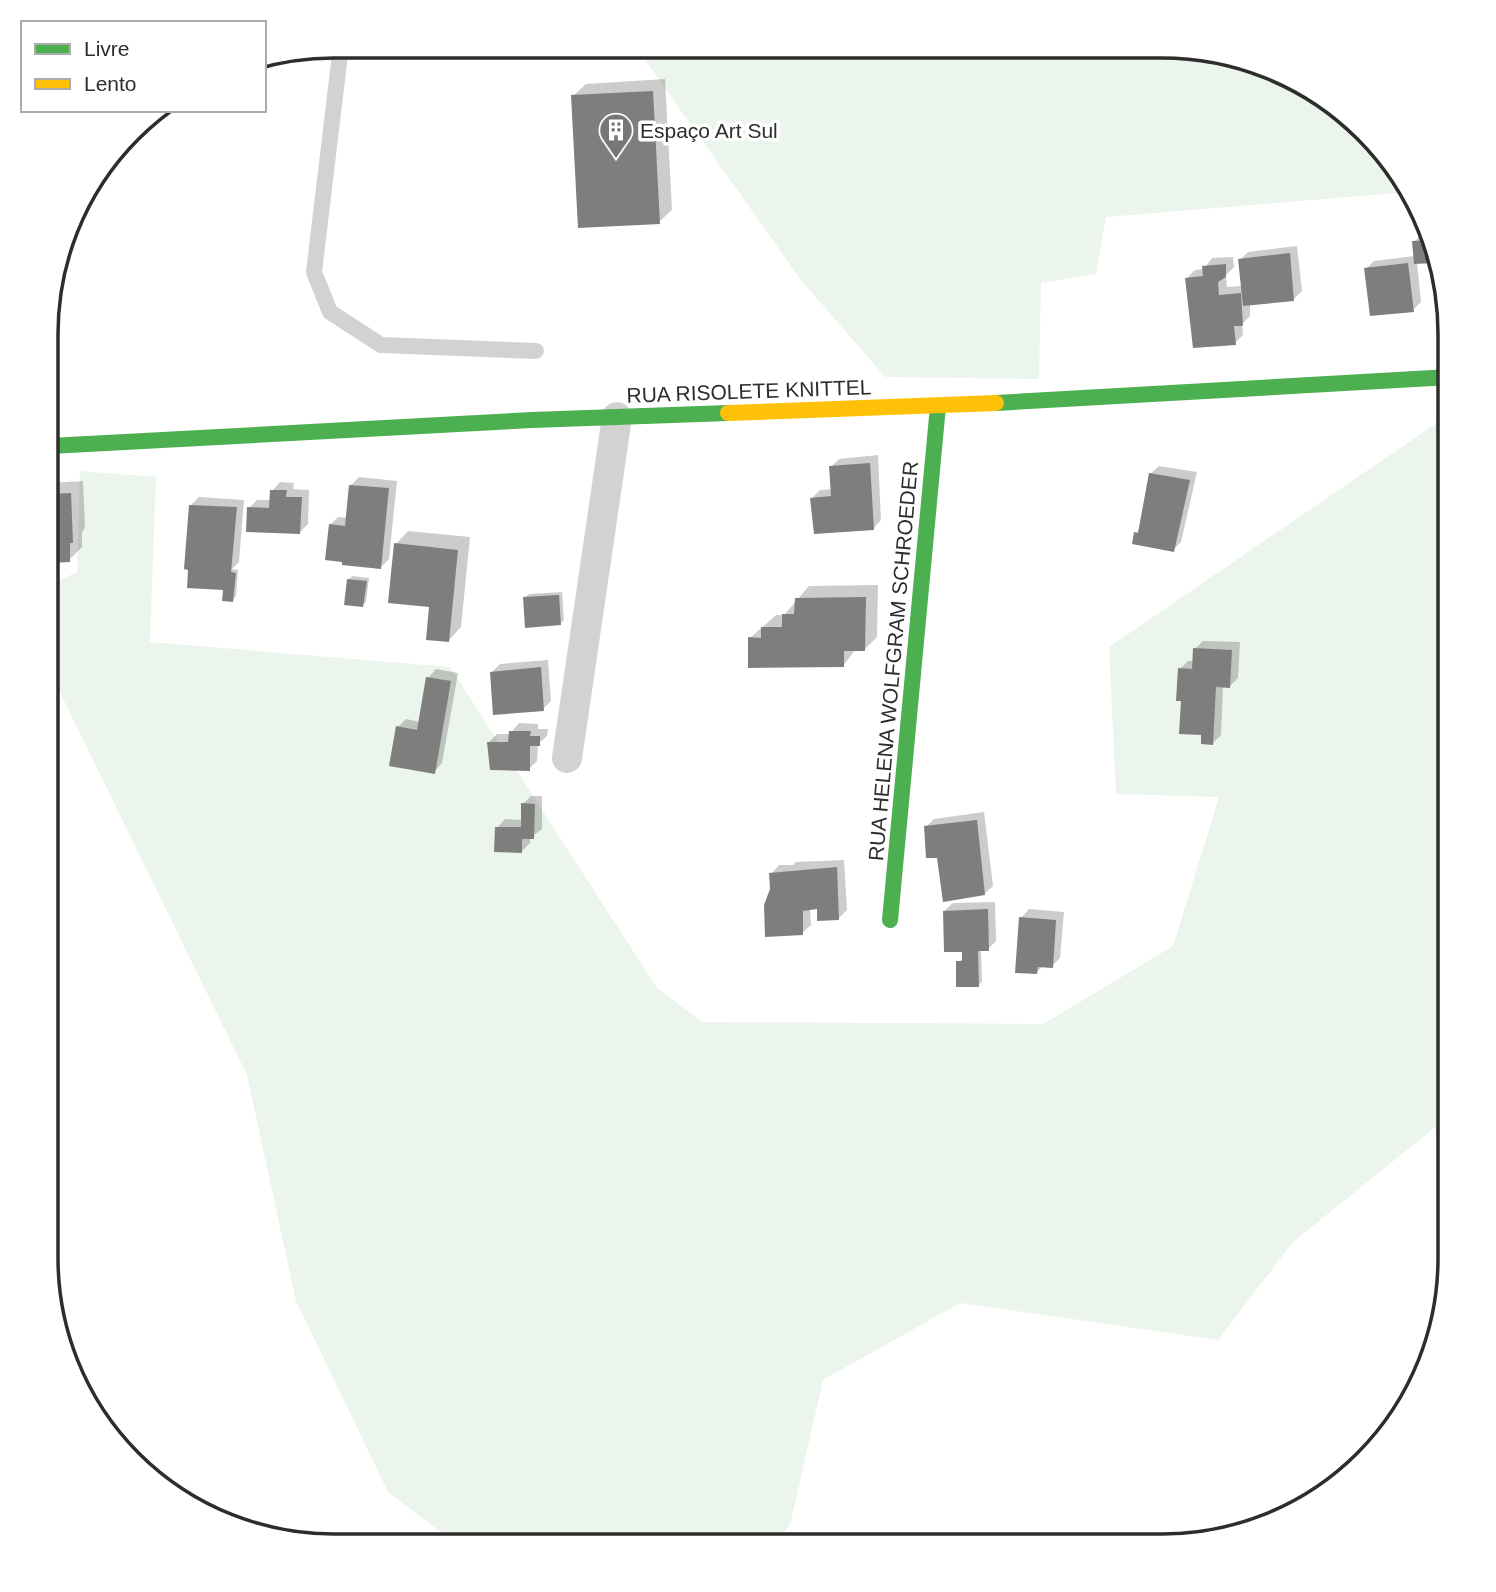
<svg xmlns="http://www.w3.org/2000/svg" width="1496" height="1592" font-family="Arial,sans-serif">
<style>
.green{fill:#ebf5eb}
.shadow{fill:#0003}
.building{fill:#7e7e7e}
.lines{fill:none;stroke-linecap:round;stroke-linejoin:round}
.lane{stroke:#d2d2d2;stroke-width:16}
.street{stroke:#d2d2d2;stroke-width:30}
.fast{stroke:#4caf50;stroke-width:16}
.slow{stroke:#ffc107;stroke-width:16}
.labels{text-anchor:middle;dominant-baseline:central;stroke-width:7;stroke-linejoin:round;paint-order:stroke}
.poi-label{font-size:21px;fill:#2d2d2d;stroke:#fff;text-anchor:start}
.street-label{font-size:21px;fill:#2d2d2d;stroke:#fff}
.rim{fill:none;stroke:#2d2d2d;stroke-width:3.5}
</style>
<rect width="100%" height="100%" fill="#fff"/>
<path class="green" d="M 635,46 L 1199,48 L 1307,84 L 1402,173 L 1407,184 L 1397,193 L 1106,217 L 1096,274 L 1041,283 L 1039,379 L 885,377 L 801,280 Z
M 1450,414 L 1450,1126 L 1443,1121 L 1293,1242 L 1218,1340 L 960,1303 L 823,1380 L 790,1525 L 770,1546 L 459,1546 L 388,1492 L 296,1301 L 247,1075 L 49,670 L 49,585 L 77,572 L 80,471 L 156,477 L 150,642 L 450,667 L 657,988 L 702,1022 L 1043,1024 L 1173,946 L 1219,797 L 1116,794 L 1109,647 Z"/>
<path class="shadow" d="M 665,79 L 672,210 L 659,222 L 573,96 L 586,84 Z
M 1431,233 L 1435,241 L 1435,262 L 1417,263 L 1421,302 L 1413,310 L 1366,269 L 1374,261 L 1415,256 L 1414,242 L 1422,234 Z
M 1297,246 L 1302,291 L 1294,299 L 1250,303 L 1250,316 L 1242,324 L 1243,335 L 1235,343 L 1187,278 L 1195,270 L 1204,269 L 1212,258 L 1233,257 L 1234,267 L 1226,275 L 1227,287 L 1242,286 L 1240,260 L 1248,252 Z
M 878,455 L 881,520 L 873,529 L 812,498 L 820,490 L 833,489 L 831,467 L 839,459 Z
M 1159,466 L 1197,472 L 1181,542 L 1173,550 L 1136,533 L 1141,528 L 1150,474 Z
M 359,477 L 397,481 L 389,559 L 381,567 L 330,525 L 338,517 L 348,518 L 350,486 Z
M 83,481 L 85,528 L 82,532 L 82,547 L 69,560 L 50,561 L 50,483 Z
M 280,482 L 294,483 L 293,489 L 309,490 L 308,524 L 300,532 L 249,508 L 257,500 L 271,500 L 272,491 Z
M 199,497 L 244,500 L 239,562 L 232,569 L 238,570 L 236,596 L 233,600 L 191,505 Z
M 408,531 L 470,537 L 461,627 L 449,640 L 396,544 Z
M 352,576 L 369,578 L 366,602 L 363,605 L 349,580 Z
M 878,585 L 877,637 L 865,649 L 856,649 L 843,666 L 750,638 L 776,615 L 784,615 L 809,586 Z
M 562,592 L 564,620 L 560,624 L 525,597 L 529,594 Z
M 1203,641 L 1240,642 L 1238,678 L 1230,686 L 1223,686 L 1221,735 L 1213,743 L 1183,699 L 1180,669 L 1188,661 L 1194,661 L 1195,649 Z
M 548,660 L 551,701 L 543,709 L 492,672 L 500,664 Z
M 436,669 L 458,673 L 442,763 L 434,772 L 398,727 L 406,719 L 420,722 L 428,678 Z
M 519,723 L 538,724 L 538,729 L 548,729 L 547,736 L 538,744 L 537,761 L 529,769 L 489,742 L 497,734 L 510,734 Z
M 531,796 L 542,796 L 542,829 L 530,838 L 530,843 L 522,851 L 497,828 L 505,819 L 523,820 L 523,804 Z
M 984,812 L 993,886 L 984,894 L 938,856 L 926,827 L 934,819 Z
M 844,860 L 847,910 L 839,918 L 819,907 L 810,908 L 811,925 L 802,933 L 772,889 L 771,874 L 779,865 L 793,865 L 796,862 Z
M 995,902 L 996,941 L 988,949 L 981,949 L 982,982 L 978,985 L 958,962 L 964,958 L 964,953 L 944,911 L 953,903 Z
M 1029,909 L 1064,912 L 1060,958 L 1052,966 L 1044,965 L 1037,972 L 1021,918 Z"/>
<path class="building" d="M 653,91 L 660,224 L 578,228 L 571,95 Z
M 1435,240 L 1450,315 L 1450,317 L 1445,317 L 1444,307 L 1437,307 L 1434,263 L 1414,264 L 1412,241 Z
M 1290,253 L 1294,301 L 1243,306 L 1238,259 Z
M 1408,263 L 1414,312 L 1370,316 L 1364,268 Z
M 1226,264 L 1226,277 L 1218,282 L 1219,295 L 1241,293 L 1243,326 L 1234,326 L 1236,345 L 1193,348 L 1185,278 L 1203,276 L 1202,266 Z
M 870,463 L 874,530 L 814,534 L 810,498 L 831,496 L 829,466 Z
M 1149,473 L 1190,480 L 1174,552 L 1132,544 L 1134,532 L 1138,533 Z
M 349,485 L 389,488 L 381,569 L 342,565 L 342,562 L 325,560 L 329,524 L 345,526 Z
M 270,490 L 287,490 L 286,497 L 302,497 L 300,534 L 246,532 L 247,507 L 269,508 Z
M 71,493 L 73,543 L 70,543 L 70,562 L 50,563 L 50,494 Z
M 189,505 L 237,507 L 231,572 L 236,573 L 233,602 L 222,601 L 223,590 L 187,588 L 188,570 L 184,569 Z
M 394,543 L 458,550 L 449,642 L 426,640 L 429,607 L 388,603 Z
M 347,579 L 367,581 L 363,607 L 344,605 Z
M 559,595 L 561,625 L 525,628 L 523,597 Z
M 866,597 L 865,651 L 844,651 L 844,667 L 748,668 L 748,637 L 761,638 L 761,627 L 782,627 L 782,614 L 794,614 L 795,598 Z
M 1193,648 L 1232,650 L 1230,688 L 1216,687 L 1213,745 L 1201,744 L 1201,735 L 1179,734 L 1181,701 L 1176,701 L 1178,668 L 1192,669 Z
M 541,667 L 544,711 L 493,715 L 490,672 Z
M 426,677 L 451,681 L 435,774 L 389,766 L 396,726 L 417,730 Z
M 509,731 L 531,731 L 530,736 L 540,736 L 540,746 L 530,746 L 530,771 L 490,770 L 487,742 L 508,742 Z
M 521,803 L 535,804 L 534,839 L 522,839 L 522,853 L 494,852 L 495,827 L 521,827 Z
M 977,820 L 985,895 L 943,902 L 937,858 L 926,858 L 924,826 Z
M 837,867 L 839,920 L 817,921 L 817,909 L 803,911 L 803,935 L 765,937 L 764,905 L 770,889 L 769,873 Z
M 988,909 L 989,951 L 978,951 L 979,987 L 956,987 L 956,961 L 962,961 L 962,952 L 944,952 L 943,911 Z
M 1019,917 L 1056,920 L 1053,968 L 1038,967 L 1037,974 L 1015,973 Z"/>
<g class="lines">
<path class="lane" d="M 341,46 L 314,272 L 330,312 L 381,345 L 536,351"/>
<path class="street" d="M 567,758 L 617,417"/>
<path class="fast" d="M 996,403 L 1450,377
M 50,446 L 532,420 L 728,413
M 890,920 L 938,406"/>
<path class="slow" d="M 728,413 L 996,403"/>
</g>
<defs>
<g id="building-pin" transform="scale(1.75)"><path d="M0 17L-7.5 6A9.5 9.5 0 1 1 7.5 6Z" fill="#767676" stroke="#fff"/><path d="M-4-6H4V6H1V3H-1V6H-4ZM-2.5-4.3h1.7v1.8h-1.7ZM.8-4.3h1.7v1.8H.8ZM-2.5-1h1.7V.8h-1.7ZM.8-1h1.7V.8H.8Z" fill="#fff"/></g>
</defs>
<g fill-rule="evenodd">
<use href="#building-pin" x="616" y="130"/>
</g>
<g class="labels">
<g class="poi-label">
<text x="640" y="130">Espaço Art Sul</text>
</g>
<g class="street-label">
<text transform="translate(749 391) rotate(-2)">RUA RISOLETE KNITTEL</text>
<text transform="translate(893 661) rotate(-85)">RUA HELENA WOLFGRAM SCHROEDER</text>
</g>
</g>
<path d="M0 0H1496V1592H0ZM334 58H1162A276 276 0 0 1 1438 334V1258A276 276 0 0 1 1162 1534H334A276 276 0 0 1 58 1258V334A276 276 0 0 1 334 58Z" fill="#fff" fill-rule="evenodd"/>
<path class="rim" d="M334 58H1162A276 276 0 0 1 1438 334V1258A276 276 0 0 1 1162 1534H334A276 276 0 0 1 58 1258V334A276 276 0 0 1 334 58Z"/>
<rect x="21" y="21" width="245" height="91" fill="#ffffff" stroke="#ababab" stroke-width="2"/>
<rect x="35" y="44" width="35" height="10" fill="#4caf50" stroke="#ababab" stroke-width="2"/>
<text x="84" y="56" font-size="21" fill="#2d2d2d">Livre</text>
<rect x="35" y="79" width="35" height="10" fill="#ffc107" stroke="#ababab" stroke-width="2"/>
<text x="84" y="91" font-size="21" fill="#2d2d2d">Lento</text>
</svg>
